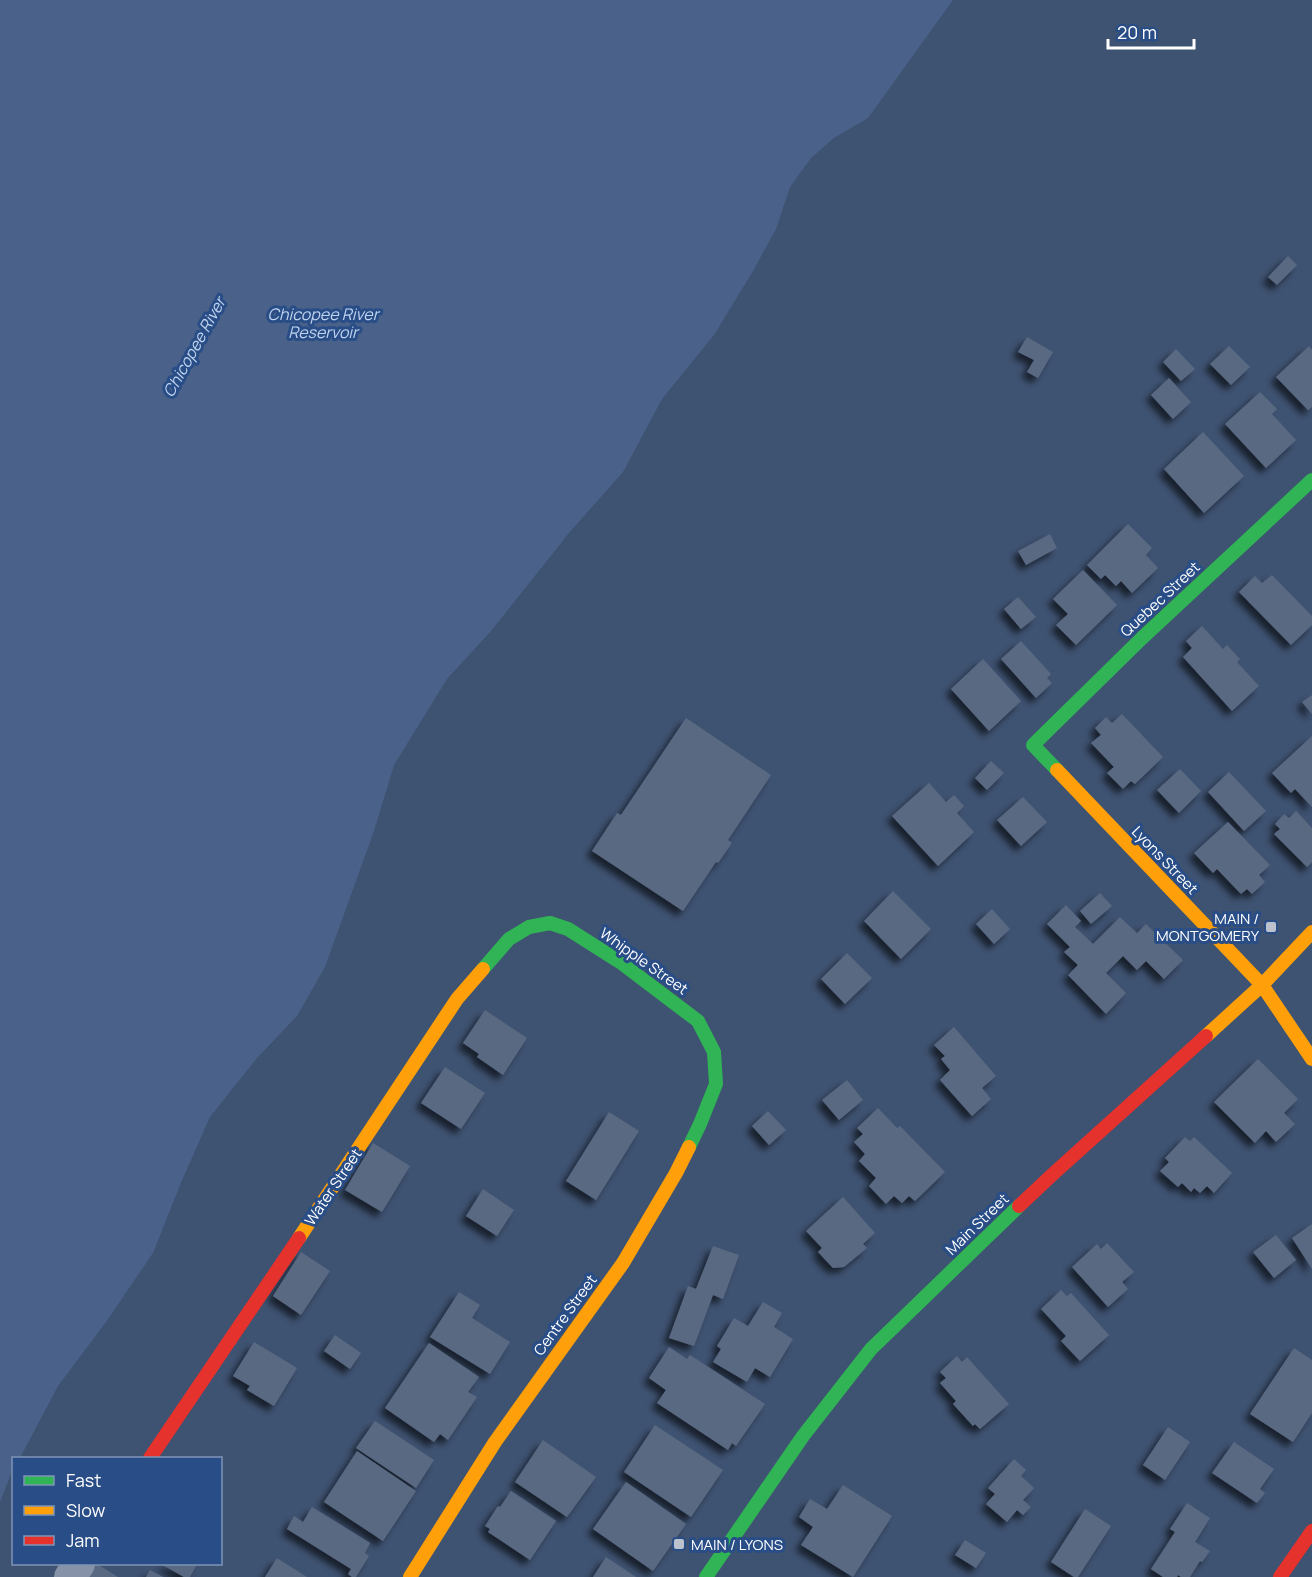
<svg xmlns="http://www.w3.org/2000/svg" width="1312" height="1577" font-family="Manrope,sans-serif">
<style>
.water{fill:#4a628a}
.building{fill:#5a6982;filter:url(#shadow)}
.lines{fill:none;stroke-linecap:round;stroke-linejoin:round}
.street{stroke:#8592a7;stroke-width:32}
.fast{stroke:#30b455;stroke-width:14}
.slow{stroke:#ff9f0a;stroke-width:14}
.jam{stroke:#e5322d;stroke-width:14}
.poi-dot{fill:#bbc2cd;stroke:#294d86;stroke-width:2}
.labels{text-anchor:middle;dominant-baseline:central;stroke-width:6;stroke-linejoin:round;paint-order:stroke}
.street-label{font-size:15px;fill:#fff;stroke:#294d86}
.poi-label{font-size:15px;fill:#fff;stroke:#294d86;text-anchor:end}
.water-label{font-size:16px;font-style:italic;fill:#c0d3ef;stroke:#294d86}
</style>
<defs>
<filter id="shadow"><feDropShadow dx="-5.5" dy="5.5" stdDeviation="3" flood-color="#0009"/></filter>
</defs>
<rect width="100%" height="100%" fill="#3e5271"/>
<path class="water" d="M 0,0 L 953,0 L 868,118 L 834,138 L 811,158 L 790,187 L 776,229 L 753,271 L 714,335 L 662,399 L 623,472 L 569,533 L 491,631 L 447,679 L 394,765 L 374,831 L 325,967 L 297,1016 L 257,1058 L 210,1117 L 180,1185 L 153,1253 L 106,1322 L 58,1386 L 20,1458 L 14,1458 L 13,1469 L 0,1502 Z"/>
<path class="building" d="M 1288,256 L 1297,265 L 1277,285 L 1268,277 Z
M 1027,337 L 1053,352 L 1038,378 L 1027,372 L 1034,360 L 1018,352 Z
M 1229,346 L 1250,367 L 1231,385 L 1210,364 Z
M 1309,346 L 1312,350 L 1312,407 L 1308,410 L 1276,377 Z
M 1176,349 L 1195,369 L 1181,381 L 1163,362 Z
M 1169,378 L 1191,402 L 1173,419 L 1151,395 Z
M 1260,392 L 1277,409 L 1272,414 L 1296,440 L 1266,468 L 1225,424 Z
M 1203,432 L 1244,476 L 1204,513 L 1164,469 Z
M 1128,524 L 1152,548 L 1146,555 L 1158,568 L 1132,593 L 1121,581 L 1116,586 L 1105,575 L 1101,579 L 1087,565 Z
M 1050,534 L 1057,548 L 1026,565 L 1018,551 Z
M 1083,570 L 1117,605 L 1076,645 L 1056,625 L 1068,614 L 1053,599 Z
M 1272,575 L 1312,616 L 1312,625 L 1291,645 L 1239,592 L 1255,576 L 1262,583 Z
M 1018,597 L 1036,617 L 1021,629 L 1004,609 Z
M 1202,626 L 1223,649 L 1227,645 L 1240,659 L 1237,662 L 1259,686 L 1232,711 L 1183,657 L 1192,648 L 1186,641 Z
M 1021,641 L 1051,674 L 1047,678 L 1052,683 L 1036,698 L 1001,659 Z
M 983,659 L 1021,701 L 989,731 L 951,689 Z
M 1312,695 L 1312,714 L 1302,702 Z
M 1122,714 L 1163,757 L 1135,784 L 1131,781 L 1123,789 L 1107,773 L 1114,767 L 1091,743 L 1101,735 L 1095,728 L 1106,717 L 1112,723 Z
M 686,718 L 771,775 L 728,840 L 732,843 L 718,863 L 716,862 L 683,911 L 592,851 L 617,813 L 621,815 Z
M 1312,736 L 1312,807 L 1295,789 L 1291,793 L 1272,773 Z
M 991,761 L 1004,773 L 987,790 L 975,778 Z
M 1180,769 L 1201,791 L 1179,813 L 1157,790 Z
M 1229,772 L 1266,811 L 1244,831 L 1208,792 Z
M 929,783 L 946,802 L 954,795 L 964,806 L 957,813 L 974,832 L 938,866 L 892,816 Z
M 1023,797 L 1047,822 L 1021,846 L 997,820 Z
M 1296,811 L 1312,828 L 1312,862 L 1307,867 L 1274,834 L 1280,829 L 1275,824 L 1284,814 L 1289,818 Z
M 1228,822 L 1270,865 L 1259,875 L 1265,882 L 1252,894 L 1247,889 L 1241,894 L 1217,869 L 1213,873 L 1194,853 Z
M 893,891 L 931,929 L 901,959 L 864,921 Z
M 1100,893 L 1112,906 L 1091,924 L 1080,911 Z
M 1066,905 L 1081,921 L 1075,927 L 1093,944 L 1120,917 L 1137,933 L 1146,924 L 1183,960 L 1164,979 L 1146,961 L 1137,970 L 1123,956 L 1106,973 L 1126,993 L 1106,1014 L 1068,975 L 1078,965 L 1064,952 L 1070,947 L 1047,924 Z
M 992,909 L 1010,929 L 994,944 L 976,924 Z
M 847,953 L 872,978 L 845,1004 L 821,979 Z
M 485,1010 L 527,1038 L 503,1075 L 477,1057 L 479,1054 L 463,1043 Z
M 954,1027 L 996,1076 L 982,1088 L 991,1099 L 972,1116 L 940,1080 L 950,1070 L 941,1059 L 945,1056 L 934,1045 Z
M 1258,1059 L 1298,1099 L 1284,1113 L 1295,1124 L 1276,1142 L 1266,1131 L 1255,1143 L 1214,1102 Z
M 445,1067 L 485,1093 L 461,1129 L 421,1103 Z
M 847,1080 L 863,1100 L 839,1120 L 822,1100 Z
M 878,1108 L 897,1128 L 900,1126 L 945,1172 L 915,1201 L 909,1196 L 902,1203 L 894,1196 L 886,1204 L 869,1186 L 876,1178 L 859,1161 L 865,1154 L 854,1142 L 863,1134 L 857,1128 Z
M 768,1111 L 786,1130 L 769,1145 L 752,1126 Z
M 609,1112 L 639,1131 L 596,1200 L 566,1181 Z
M 1185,1137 L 1190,1141 L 1194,1137 L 1232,1173 L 1214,1193 L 1207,1186 L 1200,1193 L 1194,1188 L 1191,1192 L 1182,1183 L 1178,1187 L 1160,1171 L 1169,1162 L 1165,1158 Z
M 373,1143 L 410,1166 L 382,1212 L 345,1190 Z
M 483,1189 L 514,1210 L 497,1236 L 466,1216 Z
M 843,1197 L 875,1233 L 863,1244 L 867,1248 L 844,1267 L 833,1268 L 818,1252 L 822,1248 L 806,1231 Z
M 1312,1224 L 1312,1269 L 1292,1238 Z
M 1276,1235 L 1296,1260 L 1274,1278 L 1253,1252 Z
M 1107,1243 L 1134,1272 L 1122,1282 L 1128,1289 L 1108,1307 L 1072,1267 L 1097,1244 L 1101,1249 Z
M 713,1246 L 739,1255 L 723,1299 L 713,1295 L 694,1346 L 669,1338 L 688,1286 L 696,1289 Z
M 301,1252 L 330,1271 L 301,1315 L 273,1296 Z
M 1061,1290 L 1067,1296 L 1071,1293 L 1109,1335 L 1080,1361 L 1061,1341 L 1066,1336 L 1041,1309 Z
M 459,1292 L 480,1305 L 472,1318 L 510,1342 L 490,1374 L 430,1337 Z
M 763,1302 L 782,1313 L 774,1327 L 793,1339 L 770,1377 L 755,1368 L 747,1382 L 713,1362 L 721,1349 L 717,1346 L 734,1318 L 748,1326 Z
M 335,1335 L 361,1353 L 350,1369 L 324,1351 Z
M 254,1342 L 297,1368 L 274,1406 L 247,1390 L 250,1386 L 233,1376 Z
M 429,1343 L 479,1377 L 468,1392 L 477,1397 L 448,1440 L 440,1434 L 434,1442 L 385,1408 Z
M 669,1347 L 687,1359 L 690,1355 L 765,1404 L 736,1446 L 732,1443 L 728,1450 L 657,1403 L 666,1390 L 649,1378 Z
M 1294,1348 L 1312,1360 L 1312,1413 L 1293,1442 L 1250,1414 Z
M 957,1356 L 962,1362 L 967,1357 L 1009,1404 L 980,1429 L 975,1424 L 973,1426 L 953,1404 L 956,1401 L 940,1383 L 946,1378 L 940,1372 Z
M 375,1421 L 434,1460 L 416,1488 L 356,1448 Z
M 655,1425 L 723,1470 L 691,1517 L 624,1472 Z
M 1168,1427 L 1190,1442 L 1165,1480 L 1143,1465 Z
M 543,1440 L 596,1477 L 567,1517 L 515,1482 Z
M 1234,1442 L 1274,1469 L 1260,1489 L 1265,1493 L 1257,1503 L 1212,1473 Z
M 357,1451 L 416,1491 L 383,1541 L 324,1502 Z
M 1014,1459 L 1026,1470 L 1021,1476 L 1034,1488 L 1023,1500 L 1031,1507 L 1023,1515 L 1017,1510 L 1007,1522 L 986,1504 L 995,1494 L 988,1488 Z
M 626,1482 L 686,1524 L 653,1571 L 593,1529 Z
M 843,1485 L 892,1516 L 853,1577 L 801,1545 L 813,1527 L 799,1517 L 810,1499 L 827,1509 Z
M 511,1491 L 556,1521 L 530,1560 L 488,1532 L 490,1529 L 485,1526 L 498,1506 L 500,1507 Z
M 1187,1503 L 1210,1518 L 1195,1542 L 1210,1551 L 1202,1562 L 1200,1561 L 1190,1577 L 1181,1577 L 1178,1575 L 1177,1577 L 1163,1577 L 1151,1569 L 1175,1532 L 1170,1529 Z
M 312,1507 L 370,1543 L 365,1553 L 369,1556 L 356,1577 L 352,1577 L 348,1574 L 351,1569 L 287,1529 L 294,1516 L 303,1522 Z
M 1085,1509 L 1111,1526 L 1078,1577 L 1074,1577 L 1051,1562 Z
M 965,1540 L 986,1553 L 976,1568 L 955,1555 Z
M 606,1557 L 636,1577 L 593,1577 Z
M 277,1558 L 307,1577 L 265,1577 Z
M 96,1564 L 97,1564 L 118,1577 L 87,1577 Z
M 161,1564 L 197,1564 L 190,1577 L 184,1577 Z
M 150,1570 L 163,1577 L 146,1577 Z"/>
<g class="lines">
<path class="street" d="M 70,1577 L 79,1564"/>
<path class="fast" d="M 1057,770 L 1033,745 L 1142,638 L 1312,480
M 483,969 L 509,939 L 529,927 L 550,923 L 568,929 L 620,962 L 698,1021 L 714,1052 L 716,1084 L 700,1124 L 689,1147
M 706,1577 L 803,1436 L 871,1349 L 1019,1206"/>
<path class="slow" d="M 1057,770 L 1262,985 L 1312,1059
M 1206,1036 L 1262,985 L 1312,932
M 299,1238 L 457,999 L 483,969
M 410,1577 L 495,1442 L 623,1263 L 676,1173 L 689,1147"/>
<path class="jam" d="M 1019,1206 L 1053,1174 L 1206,1036
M 150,1458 L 299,1238
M 1280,1577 L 1312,1531"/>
</g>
<g class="poi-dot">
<rect x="1265" y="921" width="12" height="12" rx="3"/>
<rect x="673" y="1538" width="12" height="12" rx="3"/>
</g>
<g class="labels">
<g class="street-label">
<text transform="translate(1160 599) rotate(-43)">Quebec Street</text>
<text transform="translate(1165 860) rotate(46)">Lyons Street</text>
<text transform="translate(644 961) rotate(35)">Whipple Street</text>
<text transform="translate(333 1187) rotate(-56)">Water Street</text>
<text transform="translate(977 1224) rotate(-44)">Main Street</text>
<text transform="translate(565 1315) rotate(-54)">Centre Street</text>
</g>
<g class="poi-label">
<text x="1259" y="918">MAIN /<tspan x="1259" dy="17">MONTGOMERY</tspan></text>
<text x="691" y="1544" text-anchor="start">MAIN / LYONS</text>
</g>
<g class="water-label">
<text x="323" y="314">Chicopee River<tspan x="323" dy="18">Reservoir</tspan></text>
<text transform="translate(194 347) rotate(-61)">Chicopee River</text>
</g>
</g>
<rect x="12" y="1457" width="210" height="108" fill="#294d86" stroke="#7f94b6" stroke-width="1.5"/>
<rect x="24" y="1476" width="30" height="9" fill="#30b455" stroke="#7f94b6" stroke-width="1.5"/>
<text x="66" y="1487" font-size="18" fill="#ffffff">Fast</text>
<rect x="24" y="1506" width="30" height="9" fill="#ff9f0a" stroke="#7f94b6" stroke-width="1.5"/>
<text x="66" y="1517" font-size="18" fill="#ffffff">Slow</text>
<rect x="24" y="1536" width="30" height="9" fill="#e5322d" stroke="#7f94b6" stroke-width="1.5"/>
<text x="66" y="1547" font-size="18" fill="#ffffff">Jam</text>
<path d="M1108 39v9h86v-9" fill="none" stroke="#ffffff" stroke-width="3"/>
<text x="1117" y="39" font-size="18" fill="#ffffff" stroke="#294d86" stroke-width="4.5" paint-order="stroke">20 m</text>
</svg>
